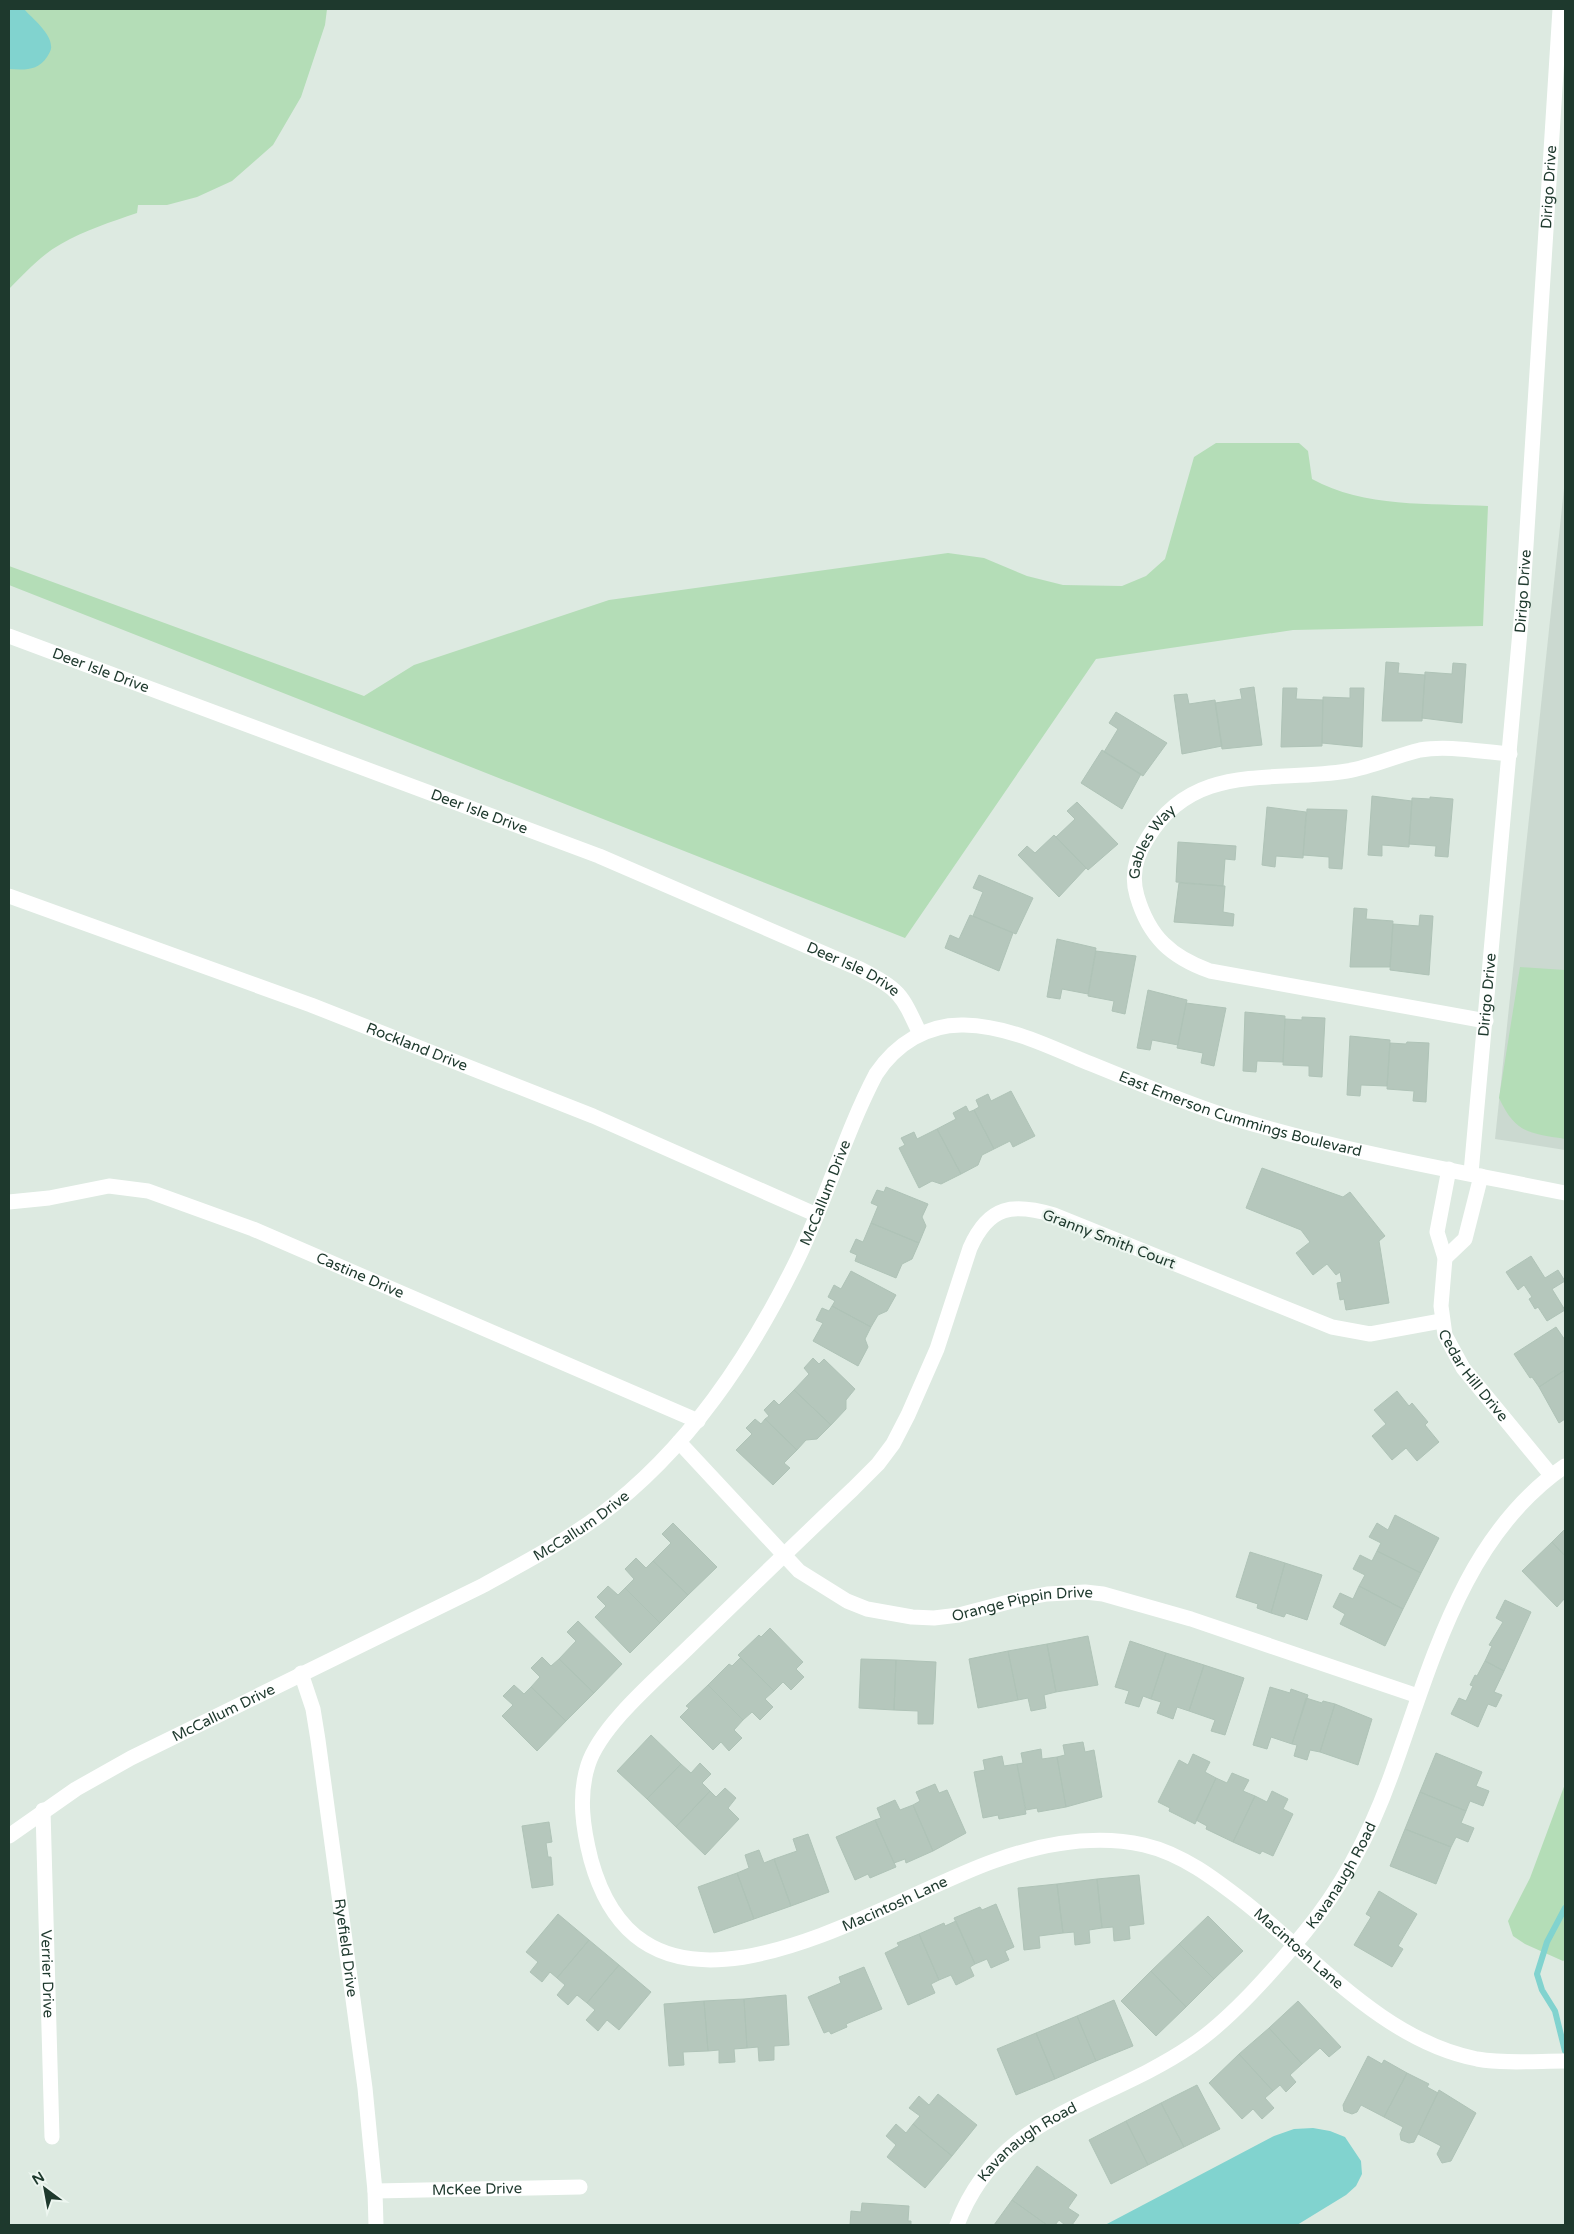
<svg xmlns="http://www.w3.org/2000/svg" width="1574" height="2234" font-family="'Varela Round',sans-serif">
<style>
.built{fill:#cbd9d0}
.green{fill:#b4ddb7}
.water{fill:#81d3cf}
.lines{fill:none;stroke-linecap:round;stroke-linejoin:round}
.stream{stroke:#81d3cf;stroke-width:6}
.building{fill:#b5c7bc;stroke:#afc3b7}
.minor{stroke:#fff;stroke-width:15}
.labels{text-anchor:middle;dominant-baseline:central;stroke-width:4.5;stroke-linejoin:round;paint-order:stroke}
.street-label{font-size:15px;fill:#1e392d;stroke:#edf6f0}
</style>
<rect width="100%" height="100%" fill="#ddeae1"/>
<path class="built" d="M 1565,479 L 1565,1150 L 1495,1139 Z"/>
<path class="green" d="M 9,9 L 327,9 L 325,25 L 301,97 L 273,145 L 232,181 L 197,197 L 167,205 L 138,205 L 137,213 C 111,222 85,230 61,244 C 41,255 25,273 9,289 Z
M 1216,443 L 1299,443 L 1308,451 L 1312,479 C 1364,508 1430,503 1488,506 L 1483,626 L 1293,630 L 1096,659 L 905,938 L 9,585 L 9,566 L 364,696 L 414,665 L 609,600 L 948,553 L 984,558 L 1027,576 L 1063,585 L 1122,586 L 1146,576 L 1165,559 L 1194,457 Z
M 1520,967 L 1565,970 L 1565,1139 C 1529,1133 1516,1134 1499,1098 Z
M 1565,1784 L 1565,1960 L 1563,1961 L 1525,1944 L 1513,1936 L 1508,1921 L 1530,1878 Z"/>
<path class="water" d="M 9,9 L 24,9 C 32,18 51,33 51,46 C 52,49 49,54 47,57 C 38,71 24,70 9,69 Z
M 1313,2128 L 1330,2131 L 1345,2137 L 1361,2161 L 1362,2174 L 1356,2186 L 1346,2195 L 1297,2225 L 1105,2225 L 1274,2136 L 1294,2129 Z"/>
<g class="lines">
<path class="stream" d="M 1565,1908 L 1547,1942 L 1537,1974 L 1542,1990 L 1555,2011 L 1565,2051"/>
</g>
<path class="building" d="M 1386,662 L 1399,663 L 1398,673 L 1425,675 L 1422,721 L 1382,721 Z
M 1453,663 L 1466,664 L 1462,723 L 1422,718 L 1425,672 L 1452,674 Z
M 1254,687 L 1262,745 L 1222,749 L 1215,703 L 1242,699 L 1240,689 Z
M 1283,688 L 1297,688 L 1296,699 L 1323,700 L 1322,746 L 1281,747 Z
M 1350,688 L 1364,688 L 1362,747 L 1322,743 L 1323,697 L 1350,698 Z
M 1187,694 L 1189,704 L 1215,700 L 1222,746 L 1182,754 L 1174,695 Z
M 1116,712 L 1167,743 L 1143,776 L 1104,752 L 1118,729 L 1109,723 Z
M 1102,750 L 1141,774 L 1122,809 L 1081,783 Z
M 1372,796 L 1412,801 L 1409,847 L 1382,845 L 1382,856 L 1368,855 Z
M 1430,797 L 1453,799 L 1448,857 L 1435,856 L 1436,846 L 1409,844 L 1412,798 L 1430,799 Z
M 1077,802 L 1118,844 L 1088,870 L 1056,837 L 1075,819 L 1067,811 Z
M 1267,807 L 1306,812 L 1303,858 L 1276,856 L 1275,867 L 1262,865 Z
M 1307,809 L 1347,810 L 1342,869 L 1329,868 L 1329,857 L 1303,855 Z
M 1054,835 L 1086,868 L 1059,897 L 1018,855 L 1027,846 L 1035,853 Z
M 1178,842 L 1236,846 L 1235,860 L 1225,859 L 1223,886 L 1176,882 Z
M 979,875 L 1033,898 L 1016,934 L 973,916 L 983,892 L 973,888 Z
M 1179,883 L 1225,886 L 1223,912 L 1234,914 L 1233,926 L 1174,922 Z
M 1354,908 L 1367,909 L 1366,919 L 1393,921 L 1390,967 L 1350,967 Z
M 970,915 L 1013,933 L 999,971 L 945,948 L 950,935 L 959,939 Z
M 1420,915 L 1433,916 L 1429,975 L 1390,970 L 1393,924 L 1419,926 Z
M 1057,939 L 1096,948 L 1088,994 L 1062,989 L 1060,999 L 1047,997 Z
M 1096,951 L 1136,956 L 1125,1014 L 1112,1011 L 1114,1001 L 1088,996 Z
M 1148,990 L 1187,1000 L 1178,1045 L 1152,1040 L 1150,1050 L 1137,1048 Z
M 1186,1003 L 1226,1008 L 1214,1066 L 1201,1063 L 1203,1053 L 1177,1048 Z
M 1245,1012 L 1285,1016 L 1283,1062 L 1257,1061 L 1256,1072 L 1243,1071 Z
M 1302,1017 L 1325,1018 L 1322,1077 L 1309,1076 L 1309,1066 L 1283,1065 L 1285,1019 L 1302,1020 Z
M 1350,1036 L 1390,1040 L 1387,1086 L 1361,1085 L 1360,1096 L 1347,1095 Z
M 1407,1042 L 1429,1043 L 1426,1102 L 1413,1101 L 1414,1091 L 1387,1089 L 1390,1043 L 1406,1044 Z
M 1011,1091 L 1035,1136 L 1013,1147 L 1010,1141 L 994,1149 L 974,1110 L 979,1107 L 976,1100 L 988,1094 L 991,1101 Z
M 966,1106 L 969,1112 L 974,1110 L 994,1149 L 982,1155 L 978,1165 L 961,1174 L 937,1129 L 956,1119 L 953,1113 Z
M 937,1129 L 961,1174 L 941,1184 L 932,1181 L 919,1188 L 899,1148 L 905,1145 L 901,1138 L 914,1132 L 917,1139 Z
M 1262,1168 L 1343,1197 L 1350,1192 L 1385,1236 L 1379,1241 L 1389,1303 L 1346,1310 L 1344,1299 L 1340,1300 L 1337,1283 L 1342,1282 L 1340,1272 L 1336,1275 L 1327,1264 L 1313,1275 L 1296,1253 L 1310,1242 L 1301,1230 L 1246,1208 Z
M 886,1187 L 928,1204 L 922,1217 L 926,1226 L 919,1243 L 871,1223 L 878,1206 L 871,1203 L 877,1190 L 884,1192 Z
M 871,1223 L 919,1243 L 912,1259 L 902,1264 L 896,1278 L 855,1261 L 857,1255 L 850,1252 L 856,1239 L 863,1242 Z
M 1531,1256 L 1545,1278 L 1558,1270 L 1565,1281 L 1552,1289 L 1565,1310 L 1547,1321 L 1538,1307 L 1535,1309 L 1529,1299 L 1532,1297 L 1524,1285 L 1518,1290 L 1506,1272 Z
M 851,1271 L 896,1295 L 887,1311 L 878,1315 L 871,1327 L 832,1306 L 835,1301 L 828,1297 L 834,1285 L 841,1289 Z
M 832,1306 L 871,1327 L 865,1339 L 868,1347 L 858,1366 L 813,1341 L 823,1323 L 816,1320 L 822,1308 L 829,1311 Z
M 1556,1327 L 1565,1340 L 1565,1370 L 1539,1387 L 1532,1377 L 1530,1378 L 1514,1354 Z
M 813,1358 L 819,1364 L 824,1359 L 855,1389 L 846,1400 L 846,1409 L 831,1425 L 794,1390 L 809,1374 L 804,1368 Z
M 1565,1370 L 1565,1419 L 1559,1423 L 1539,1387 Z
M 794,1390 L 831,1425 L 817,1439 L 806,1440 L 797,1450 L 765,1419 L 769,1416 L 764,1410 L 774,1400 L 779,1405 Z
M 1397,1391 L 1409,1406 L 1412,1403 L 1428,1422 L 1425,1425 L 1439,1442 L 1417,1461 L 1406,1448 L 1392,1460 L 1372,1436 L 1386,1424 L 1374,1410 Z
M 755,1419 L 761,1424 L 765,1419 L 797,1450 L 784,1463 L 790,1468 L 773,1485 L 736,1450 L 752,1434 L 746,1428 Z
M 1395,1515 L 1439,1538 L 1421,1573 L 1377,1551 L 1381,1543 L 1369,1537 L 1377,1523 L 1388,1530 Z
M 673,1523 L 717,1567 L 688,1595 L 653,1561 L 671,1543 L 662,1534 Z
M 1565,1529 L 1565,1556 L 1552,1542 Z
M 1552,1542 L 1565,1556 L 1565,1598 L 1557,1607 L 1522,1571 Z
M 1377,1551 L 1421,1573 L 1403,1609 L 1359,1586 L 1365,1575 L 1353,1569 L 1360,1555 L 1372,1561 Z
M 1250,1552 L 1285,1563 L 1271,1613 L 1257,1608 L 1258,1604 L 1236,1597 Z
M 636,1558 L 646,1568 L 653,1561 L 688,1595 L 660,1623 L 625,1588 L 634,1579 L 625,1569 Z
M 1285,1563 L 1322,1575 L 1307,1620 L 1286,1613 L 1284,1617 L 1271,1613 Z
M 608,1586 L 618,1595 L 625,1588 L 660,1623 L 630,1653 L 595,1617 L 606,1606 L 597,1597 Z
M 1359,1586 L 1403,1609 L 1385,1646 L 1340,1624 L 1345,1614 L 1333,1607 L 1340,1593 L 1353,1599 Z
M 1505,1600 L 1531,1612 L 1504,1671 L 1485,1661 L 1492,1646 L 1489,1645 L 1503,1622 L 1496,1618 Z
M 578,1621 L 622,1664 L 594,1693 L 559,1659 L 576,1641 L 567,1632 Z
M 770,1628 L 803,1662 L 796,1669 L 804,1677 L 791,1690 L 783,1682 L 774,1691 L 738,1655 L 759,1635 L 761,1637 Z
M 1088,1636 L 1098,1685 L 1056,1692 L 1047,1644 Z
M 1130,1641 L 1166,1653 L 1151,1699 L 1143,1696 L 1139,1707 L 1125,1703 L 1129,1691 L 1115,1687 Z
M 1047,1644 L 1056,1692 L 1044,1695 L 1046,1708 L 1031,1711 L 1028,1698 L 1018,1700 L 1008,1651 Z
M 1008,1651 L 1018,1700 L 978,1708 L 969,1659 Z
M 1166,1653 L 1204,1665 L 1189,1711 L 1177,1707 L 1173,1719 L 1157,1713 L 1161,1702 L 1151,1699 Z
M 542,1657 L 551,1666 L 559,1659 L 594,1693 L 566,1721 L 531,1687 L 540,1677 L 531,1668 Z
M 740,1658 L 774,1691 L 765,1699 L 773,1707 L 760,1720 L 752,1712 L 743,1720 L 708,1685 L 729,1664 L 732,1666 Z
M 861,1659 L 896,1660 L 894,1710 L 859,1708 Z
M 896,1660 L 936,1662 L 933,1724 L 918,1724 L 918,1711 L 894,1710 Z
M 1485,1661 L 1504,1671 L 1494,1692 L 1502,1695 L 1496,1707 L 1488,1704 L 1478,1727 L 1451,1714 L 1459,1698 L 1466,1701 L 1473,1686 L 1470,1685 L 1475,1675 L 1477,1676 Z
M 1204,1665 L 1244,1678 L 1225,1735 L 1211,1731 L 1215,1720 L 1189,1711 Z
M 514,1685 L 524,1694 L 531,1687 L 566,1721 L 537,1751 L 502,1716 L 513,1705 L 503,1696 Z
M 708,1685 L 743,1720 L 734,1730 L 742,1738 L 729,1751 L 721,1742 L 713,1750 L 680,1717 L 689,1708 L 686,1706 Z
M 1270,1687 L 1290,1693 L 1291,1689 L 1308,1695 L 1292,1744 L 1271,1737 L 1267,1749 L 1253,1745 Z
M 1306,1698 L 1322,1703 L 1323,1701 L 1335,1704 L 1320,1752 L 1310,1750 L 1307,1760 L 1294,1756 L 1297,1745 L 1292,1744 Z
M 1335,1704 L 1372,1719 L 1358,1765 L 1320,1752 Z
M 651,1735 L 681,1764 L 647,1799 L 617,1771 Z
M 1083,1742 L 1085,1752 L 1094,1750 L 1102,1797 L 1066,1807 L 1057,1757 L 1065,1755 L 1063,1745 Z
M 1041,1749 L 1042,1759 L 1057,1757 L 1066,1807 L 1038,1812 L 1037,1808 L 1026,1810 L 1017,1764 L 1023,1763 L 1021,1753 Z
M 1436,1753 L 1482,1772 L 1476,1786 L 1489,1791 L 1483,1806 L 1470,1801 L 1466,1811 L 1420,1792 Z
M 1193,1754 L 1210,1762 L 1205,1772 L 1216,1778 L 1195,1824 L 1169,1811 L 1170,1808 L 1158,1802 L 1179,1760 L 1188,1765 Z
M 1002,1756 L 1004,1766 L 1017,1764 L 1026,1814 L 999,1819 L 998,1815 L 983,1818 L 974,1772 L 985,1770 L 983,1760 Z
M 700,1763 L 711,1774 L 702,1783 L 710,1791 L 676,1827 L 647,1799 L 681,1764 L 691,1773 Z
M 1232,1773 L 1249,1780 L 1243,1791 L 1255,1796 L 1233,1842 L 1206,1829 L 1207,1826 L 1196,1820 L 1216,1778 L 1227,1783 Z
M 935,1784 L 939,1793 L 947,1790 L 966,1833 L 933,1851 L 913,1805 L 920,1801 L 916,1792 Z
M 725,1788 L 736,1798 L 728,1808 L 739,1819 L 705,1855 L 676,1827 L 710,1791 L 716,1797 Z
M 1272,1791 L 1288,1799 L 1283,1809 L 1293,1814 L 1273,1856 L 1262,1851 L 1260,1854 L 1233,1842 L 1255,1796 L 1267,1802 Z
M 1420,1792 L 1466,1811 L 1461,1823 L 1474,1828 L 1468,1842 L 1456,1837 L 1451,1847 L 1405,1829 Z
M 895,1800 L 900,1810 L 913,1805 L 933,1851 L 906,1863 L 905,1859 L 894,1863 L 875,1820 L 881,1818 L 877,1808 Z
M 875,1820 L 896,1867 L 870,1878 L 868,1874 L 855,1880 L 836,1837 Z
M 549,1822 L 552,1842 L 546,1843 L 548,1857 L 551,1857 L 553,1885 L 532,1888 L 522,1826 Z
M 1405,1829 L 1451,1847 L 1436,1884 L 1390,1866 Z
M 808,1834 L 829,1892 L 791,1906 L 774,1859 L 797,1851 L 793,1839 Z
M 759,1850 L 764,1863 L 774,1859 L 791,1906 L 754,1919 L 737,1873 L 749,1868 L 745,1855 Z
M 737,1873 L 754,1919 L 714,1933 L 698,1887 Z
M 1139,1875 L 1144,1924 L 1129,1926 L 1130,1939 L 1114,1941 L 1113,1927 L 1102,1928 L 1097,1879 Z
M 1097,1879 L 1102,1928 L 1089,1930 L 1090,1943 L 1075,1945 L 1074,1932 L 1063,1933 L 1057,1884 Z
M 1057,1884 L 1063,1933 L 1039,1936 L 1040,1948 L 1024,1950 L 1018,1888 Z
M 1379,1891 L 1417,1914 L 1398,1946 L 1403,1949 L 1392,1967 L 1354,1945 L 1371,1917 L 1366,1914 Z
M 996,1904 L 1014,1947 L 1005,1951 L 1009,1960 L 991,1968 L 987,1959 L 975,1964 L 954,1918 L 980,1907 L 982,1910 Z
M 558,1914 L 589,1940 L 557,1978 L 550,1972 L 542,1982 L 530,1972 L 538,1962 L 526,1952 Z
M 1208,1916 L 1243,1951 L 1214,1979 L 1179,1944 Z
M 956,1921 L 975,1964 L 970,1967 L 974,1976 L 956,1985 L 951,1975 L 939,1980 L 919,1934 L 944,1923 L 945,1926 Z
M 919,1934 L 939,1980 L 931,1984 L 935,1993 L 908,2005 L 885,1953 L 899,1946 L 897,1943 Z
M 589,1940 L 619,1965 L 587,2003 L 577,1995 L 568,2005 L 557,1995 L 565,1985 L 557,1978 Z
M 1179,1944 L 1214,1979 L 1186,2007 L 1151,1971 Z
M 619,1965 L 651,1992 L 619,2030 L 607,2020 L 598,2031 L 586,2020 L 595,2010 L 587,2003 Z
M 864,1967 L 882,2009 L 846,2024 L 847,2027 L 831,2034 L 829,2031 L 824,2033 L 808,1997 L 841,1983 L 839,1977 Z
M 1151,1971 L 1186,2007 L 1156,2036 L 1121,2001 Z
M 786,1995 L 789,2045 L 774,2046 L 774,2060 L 759,2061 L 758,2047 L 747,2048 L 744,1999 Z
M 744,1999 L 747,2048 L 734,2049 L 735,2062 L 719,2063 L 719,2050 L 708,2051 L 704,2001 Z
M 1114,2000 L 1133,2046 L 1096,2061 L 1077,2016 Z
M 704,2001 L 708,2051 L 683,2052 L 684,2065 L 669,2066 L 664,2004 Z
M 1298,2001 L 1341,2047 L 1329,2057 L 1320,2048 L 1302,2064 L 1269,2028 Z
M 1077,2016 L 1096,2061 L 1055,2079 L 1036,2033 Z
M 1269,2028 L 1302,2064 L 1290,2075 L 1296,2082 L 1286,2092 L 1280,2085 L 1273,2091 L 1239,2054 Z
M 1036,2033 L 1055,2079 L 1016,2095 L 997,2049 Z
M 1239,2054 L 1273,2091 L 1265,2098 L 1274,2108 L 1262,2119 L 1253,2109 L 1242,2119 L 1209,2083 Z
M 1368,2056 L 1382,2064 L 1384,2060 L 1407,2073 L 1384,2117 L 1361,2105 L 1357,2112 L 1352,2114 L 1344,2111 L 1343,2105 Z
M 1407,2073 L 1429,2084 L 1427,2087 L 1438,2093 L 1414,2142 L 1409,2143 L 1401,2140 L 1400,2134 L 1403,2127 L 1384,2117 Z
M 1197,2085 L 1220,2129 L 1184,2147 L 1161,2103 Z
M 1439,2090 L 1476,2113 L 1451,2161 L 1442,2163 L 1437,2154 L 1441,2146 L 1418,2134 Z
M 938,2094 L 977,2125 L 952,2156 L 913,2124 L 920,2116 L 909,2108 L 919,2096 L 929,2105 Z
M 1161,2103 L 1184,2147 L 1148,2165 L 1126,2121 Z
M 1126,2121 L 1148,2165 L 1111,2184 L 1089,2140 Z
M 896,2124 L 906,2133 L 913,2124 L 952,2156 L 925,2188 L 887,2157 L 896,2145 L 886,2136 Z
M 1037,2166 L 1077,2195 L 1068,2208 L 1079,2215 L 1072,2225 L 1065,2225 L 1059,2220 L 1055,2225 L 1047,2225 L 1012,2200 Z
M 1012,2200 L 1047,2225 L 994,2225 Z
M 862,2203 L 909,2206 L 908,2221 L 911,2221 L 911,2225 L 850,2225 L 851,2211 L 861,2212 Z"/>
<g class="lines">
<g class="minor">
<path id="s1" d="M 9,636 L 599,856 L 860,969 C 900,990 901,993 920,1034"/>
<path id="s2" d="M 9,896 L 311,1005 L 593,1116 L 817,1215"/>
<path id="s3" d="M 1486,1021 L 1210,971 C 1171,957 1149,937 1137,896 C 1131,876 1136,856 1147,839 C 1193,761 1272,783 1347,771 C 1372,767 1395,756 1420,750 C 1448,745 1482,752 1510,754"/>
<path id="s4" d="M 1449,1169 L 1437,1232 L 1445,1258 L 1441,1306 L 1445,1335 L 1463,1368 L 1551,1475"/>
<path id="s5" d="M 1471,1173 L 1522,609 L 1560,9"/>
<path id="s6" d="M 9,1202 L 49,1198 L 109,1186 L 148,1191 L 253,1229 L 698,1421"/>
<path d="M 1445,1258 L 1465,1239 L 1481,1176"/>
<path id="s7" d="M 1441,1321 L 1370,1334 L 1332,1327 L 1054,1215 C 1013,1203 989,1205 970,1248 L 937,1349 L 908,1415 L 893,1444 L 878,1464 L 853,1489 C 799,1540 746,1592 692,1644 C 661,1675 601,1724 588,1765 C 578,1796 583,1829 591,1860 C 647,2062 877,1902 994,1861 C 1041,1844 1094,1834 1144,1845 C 1183,1854 1216,1880 1247,1904 C 1317,1960 1385,2041 1477,2059 C 1506,2064 1537,2061 1565,2061"/>
<path id="s8" d="M 679,1442 L 799,1571 L 847,1601 L 867,1609 L 912,1617 L 934,1618 L 959,1615 L 1020,1599 L 1047,1594 L 1085,1592 L 1103,1594 L 1191,1619 L 1418,1696"/>
<path id="s9" d="M 301,1673 L 313,1709 L 318,1740 L 365,2088 L 375,2191 L 376,2225"/>
<path id="s10" d="M 43,1810 L 52,2137"/>
<path id="s11" d="M 9,1836 L 76,1789 L 131,1758 L 482,1586 C 522,1564 562,1543 599,1516 C 688,1450 750,1356 798,1258 C 827,1198 845,1133 876,1074 C 896,1044 927,1024 964,1025 C 1005,1026 1042,1043 1079,1059 C 1127,1078 1174,1099 1223,1115 C 1335,1150 1451,1170 1565,1193"/>
<path id="s12" d="M 375,2191 L 580,2187"/>
<path id="s13" d="M 957,2225 C 998,2114 1103,2106 1191,2046 C 1229,2021 1276,1968 1305,1932 C 1343,1886 1372,1829 1392,1773 C 1432,1663 1463,1536 1565,1466"/>
</g>
</g>
<g class="labels">
<g class="street-label">
<text stroke="none"><textPath href="#s5" startOffset="989">Dirigo Drive</textPath></text>
<text stroke="none"><textPath href="#s5" startOffset="584">Dirigo Drive</textPath></text>
<text stroke="none"><textPath href="#s1" startOffset="98">Deer Isle Drive</textPath></text>
<text stroke="none"><textPath href="#s1" startOffset="502">Deer Isle Drive</textPath></text>
<text stroke="none"><textPath href="#s3" startOffset="449">Gables Way</textPath></text>
<text stroke="none"><textPath href="#s1" startOffset="908">Deer Isle Drive</textPath></text>
<text stroke="none"><textPath href="#s5" startOffset="179">Dirigo Drive</textPath></text>
<text stroke="none"><textPath href="#s2" startOffset="435">Rockland Drive</textPath></text>
<text stroke="none"><textPath href="#s11" startOffset="1598">East Emerson Cummings Boulevard</textPath></text>
<text stroke="none"><textPath href="#s11" startOffset="1072">McCallum Drive</textPath></text>
<text transform="translate(1109 1239) rotate(21)">Granny Smith Court</text>
<text stroke="none"><textPath href="#s6" startOffset="369">Castine Drive</textPath></text>
<text stroke="none"><textPath href="#s4" startOffset="218">Cedar Hill Drive</textPath></text>
<text stroke="none"><textPath href="#s11" startOffset="652">McCallum Drive</textPath></text>
<text stroke="none"><textPath href="#s8" startOffset="412">Orange Pippin Drive</textPath></text>
<text stroke="none"><textPath href="#s11" startOffset="248">McCallum Drive</textPath></text>
<text stroke="none"><textPath href="#s13" startOffset="532">Kavanaugh Road</textPath></text>
<text stroke="none"><textPath href="#s7" startOffset="1629">Macintosh Lane</textPath></text>
<text stroke="none"><textPath href="#s9" startOffset="279">Ryefield Drive</textPath></text>
<text stroke="none"><textPath href="#s7" startOffset="2078">Macintosh Lane</textPath></text>
<text stroke="none"><textPath href="#s10" startOffset="164">Verrier Drive</textPath></text>
<text stroke="none"><textPath href="#s13" startOffset="112">Kavanaugh Road</textPath></text>
<text stroke="none"><textPath href="#s12" startOffset="102">McKee Drive</textPath></text>
</g>
</g>
<rect width="1574" height="2234" fill="none" stroke="#1e392d" stroke-width="20"/>
<g transform="translate(45 2189) rotate(328)" stroke="#edf6f0" stroke-width="4" paint-order="stroke">
<path d="M0-4L9 19L0 12L-9 19Z" fill="#1e392d"/>
<text y="-8" font-size="14" font-weight="bold" text-anchor="middle" fill="#1e392d">N</text>
</g>
</svg>
